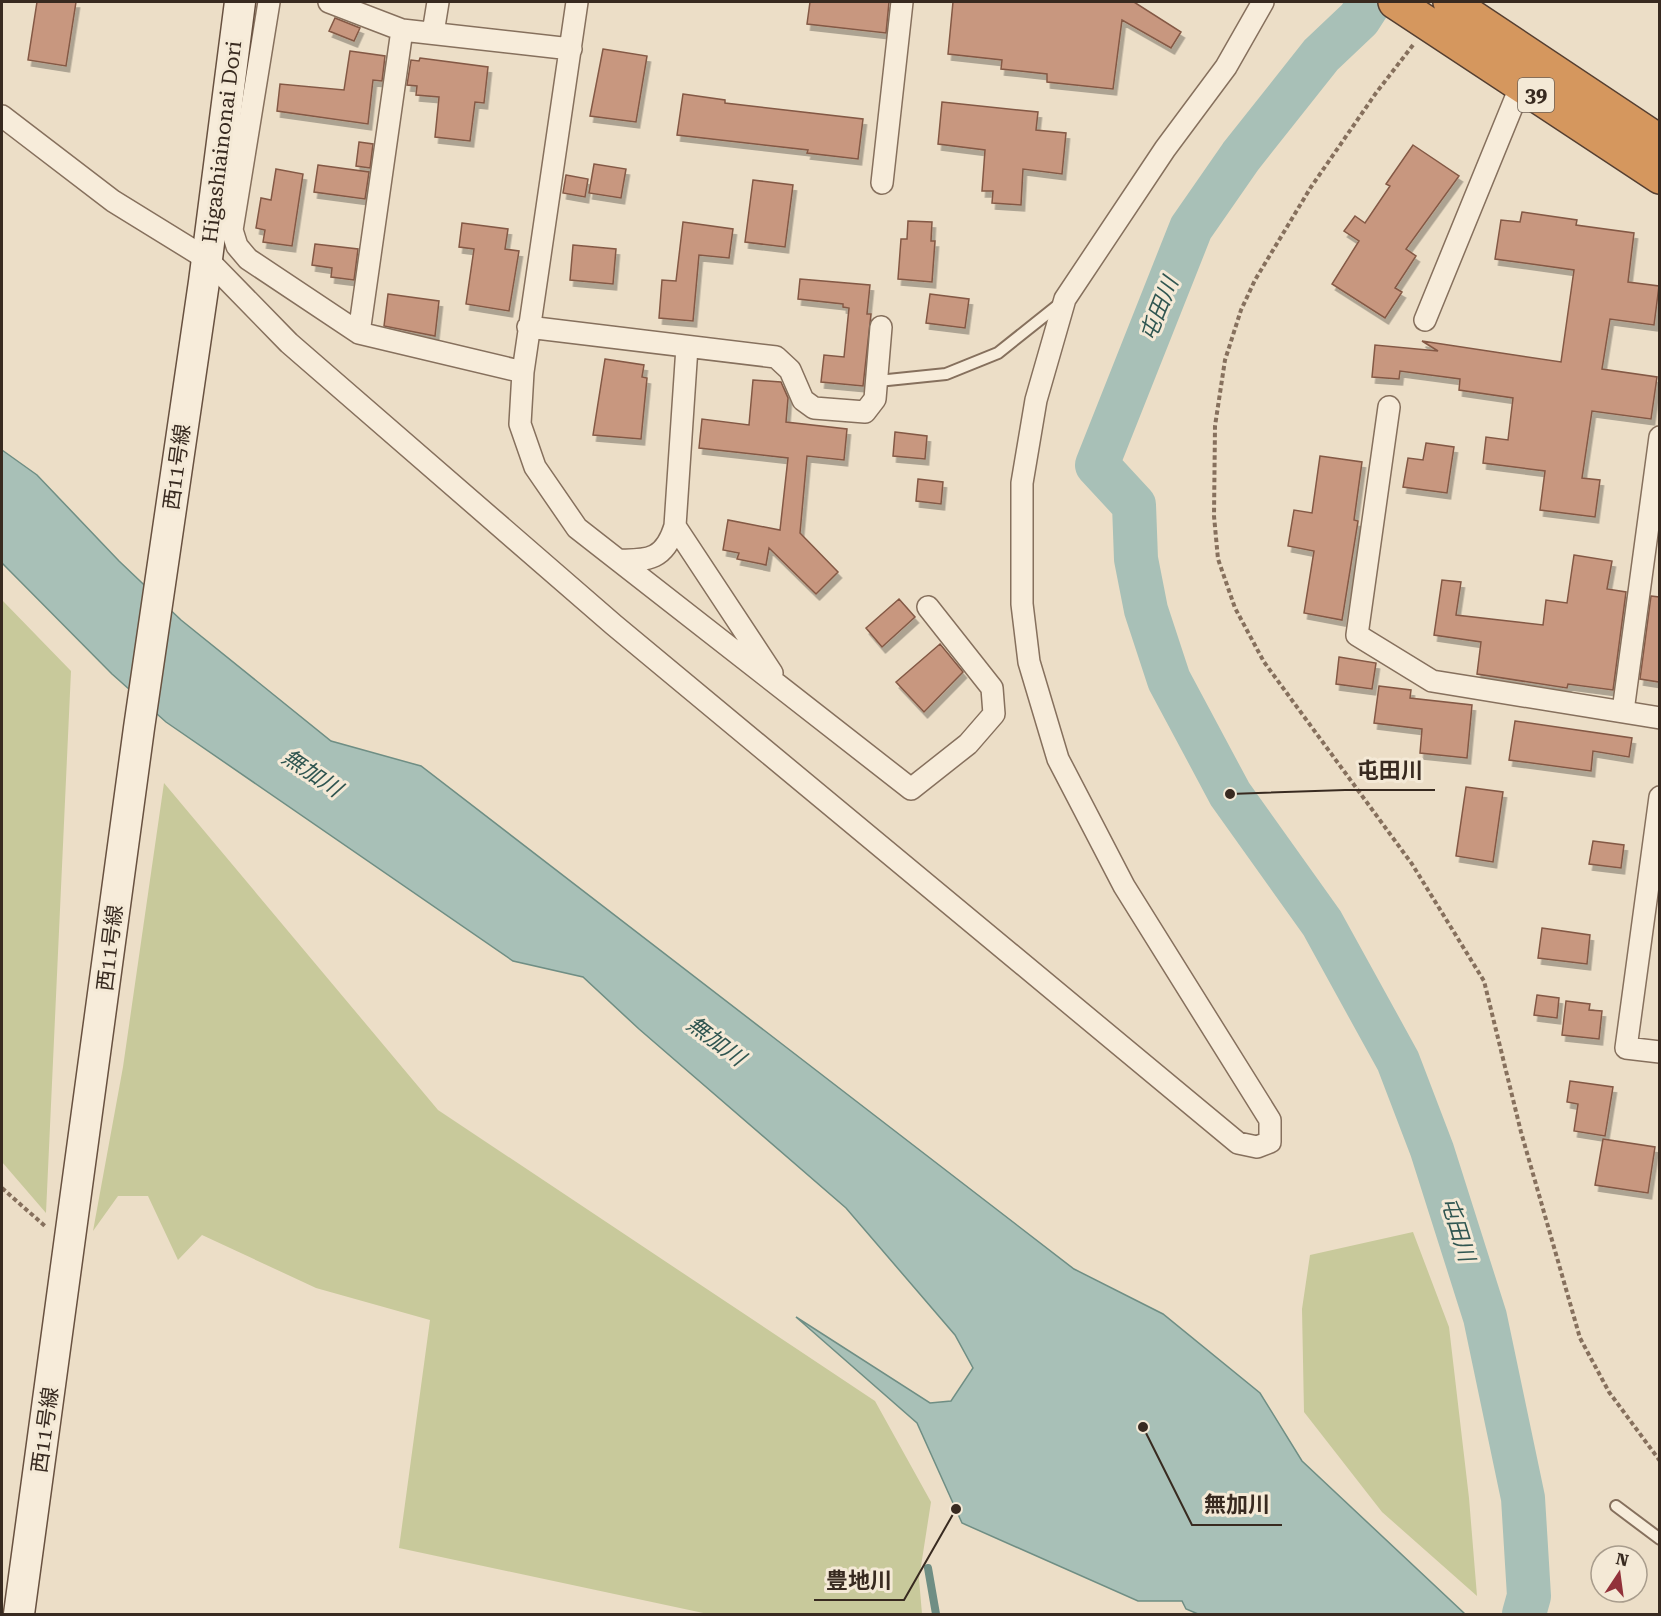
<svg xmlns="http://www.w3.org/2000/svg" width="1661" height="1616" font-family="'Roboto Serif','Noto Sans JP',serif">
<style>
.green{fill:#c8c99b}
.water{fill:#a8c0b7;stroke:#6f8e84;stroke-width:1.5}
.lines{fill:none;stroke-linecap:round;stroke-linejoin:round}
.stream{stroke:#6f8e84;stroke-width:8}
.river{stroke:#a8c0b7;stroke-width:44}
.building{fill:#c8977f;stroke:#845945;stroke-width:1.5;filter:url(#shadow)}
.lane-casing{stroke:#86705d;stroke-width:14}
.street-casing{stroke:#86705d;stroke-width:24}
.secondary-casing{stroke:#685140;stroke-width:33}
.highway-casing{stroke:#553f31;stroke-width:36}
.path{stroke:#86705d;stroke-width:4;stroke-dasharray:4.5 3;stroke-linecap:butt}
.lane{stroke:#f7ecda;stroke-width:10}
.street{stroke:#f7ecda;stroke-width:21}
.secondary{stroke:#f7ecda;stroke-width:30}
.highway{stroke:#d5975e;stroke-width:33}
.labels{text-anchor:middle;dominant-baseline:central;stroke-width:6;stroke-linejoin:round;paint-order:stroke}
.shield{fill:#f4e9d6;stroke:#706357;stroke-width:1.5}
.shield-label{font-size:20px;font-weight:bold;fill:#382a20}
.street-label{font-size:21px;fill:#382a20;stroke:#f4e9d6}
.water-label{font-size:22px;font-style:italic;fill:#305651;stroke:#f4e9d6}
.leader{fill:none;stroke:#382a20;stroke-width:2}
.callout-dot{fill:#382a20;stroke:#f4e9d6;stroke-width:2}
.callout-label{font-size:22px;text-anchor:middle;font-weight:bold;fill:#382a20;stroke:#f4e9d6;stroke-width:6;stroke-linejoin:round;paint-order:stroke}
</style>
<defs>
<filter id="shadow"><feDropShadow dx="3.5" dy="6" stdDeviation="0" flood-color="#0004"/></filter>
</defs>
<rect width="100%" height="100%" fill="#ecdec7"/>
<path class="green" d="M 2,600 L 71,671 L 46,1213 L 2,1162 Z
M 164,783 L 438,1110 L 875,1401 L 931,1502 L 919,1579 L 922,1614 L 708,1614 L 399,1548 L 430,1320 L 316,1288 L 202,1235 L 178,1260 L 148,1196 L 118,1196 L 93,1231 L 123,1067 Z
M 1413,1232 L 1449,1327 L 1469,1498 L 1477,1596 L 1382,1512 L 1304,1412 L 1302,1309 L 1310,1255 Z"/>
<path class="water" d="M 2,450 L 37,475 L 119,561 L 181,620 L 331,741 L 421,766 L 1074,1269 L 1163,1314 L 1260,1393 L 1302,1461 L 1465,1614 L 1198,1614 L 1186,1609 L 1182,1601 L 1138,1601 L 962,1523 L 917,1423 L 796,1317 L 930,1403 L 951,1401 L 973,1368 L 955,1335 L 846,1208 L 639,1029 L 583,977 L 513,961 L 166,722 L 112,674 L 2,563 Z"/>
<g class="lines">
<path class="stream" d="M 928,1568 L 936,1614"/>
<path class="river" d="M 1370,2 L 1359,19 L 1321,55 L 1241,156 L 1191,228 L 1097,465 L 1134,505 L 1136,559 L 1146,610 L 1169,680 L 1230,794 L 1322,923 L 1398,1061 L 1432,1150 L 1485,1317 L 1523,1498 L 1529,1596 L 1524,1614"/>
</g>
<path class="building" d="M 37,2 L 76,2 L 66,66 L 28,60 Z
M 810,2 L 889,2 L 886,33 L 807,24 Z
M 953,2 L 1134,2 L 1181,32 L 1171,48 L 1122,20 L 1113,89 L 1047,82 L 1047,74 L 1001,69 L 1002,60 L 948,54 Z
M 335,18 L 360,28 L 354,41 L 329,31 Z
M 603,49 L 647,56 L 636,122 L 590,116 Z
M 350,51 L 385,56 L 382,81 L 373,80 L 368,124 L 277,111 L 280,84 L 344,90 Z
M 420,58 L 488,67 L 484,103 L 475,102 L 470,141 L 435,137 L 439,97 L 416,95 L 417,86 L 407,85 L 411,60 L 419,61 Z
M 683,94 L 725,100 L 725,103 L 863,119 L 858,159 L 807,153 L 808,150 L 677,135 Z
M 942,102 L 1038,112 L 1036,130 L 1066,133 L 1062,174 L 1023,169 L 1021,205 L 992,203 L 993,191 L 982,191 L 985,150 L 938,144 Z
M 359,142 L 373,144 L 370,168 L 356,166 Z
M 1413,145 L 1459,176 L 1406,249 L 1416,256 L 1395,288 L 1402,292 L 1385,318 L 1332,284 L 1359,241 L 1344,231 L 1355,216 L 1365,223 L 1390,186 L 1386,184 Z
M 594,164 L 626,169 L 621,198 L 589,193 Z
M 318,165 L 369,172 L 365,199 L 314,192 Z
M 276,169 L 303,174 L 292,246 L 263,242 L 265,230 L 256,228 L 261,198 L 271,200 Z
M 566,175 L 588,179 L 585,197 L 563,193 Z
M 753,180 L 793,185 L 785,247 L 745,242 Z
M 1522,212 L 1577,220 L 1576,225 L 1634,233 L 1628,282 L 1659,286 L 1654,325 L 1610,319 L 1602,369 L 1657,377 L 1651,419 L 1592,411 L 1582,478 L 1600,480 L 1595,517 L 1540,510 L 1545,471 L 1483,463 L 1486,437 L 1508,440 L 1513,398 L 1459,390 L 1460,379 L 1400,371 L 1399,379 L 1372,377 L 1375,345 L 1438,351 L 1422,341 L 1561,362 L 1574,270 L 1495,259 L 1501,220 L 1520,222 Z
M 908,221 L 932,222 L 931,241 L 935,241 L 932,282 L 898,279 L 901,239 L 907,239 Z
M 683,222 L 733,229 L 729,258 L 699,255 L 693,321 L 659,318 L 662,280 L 676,281 Z
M 462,223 L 508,229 L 505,249 L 519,251 L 509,311 L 466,304 L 474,249 L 459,247 Z
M 315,244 L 358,249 L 354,280 L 331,277 L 332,268 L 312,265 Z
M 573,245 L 616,249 L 613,284 L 570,280 Z
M 800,279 L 870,285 L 867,314 L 871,314 L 863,386 L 821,382 L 824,355 L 844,357 L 849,308 L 843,307 L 843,304 L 798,299 Z
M 388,294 L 439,301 L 435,336 L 384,326 Z
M 930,294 L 969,299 L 965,328 L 926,323 Z
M 605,359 L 644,365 L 642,377 L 647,378 L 641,439 L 593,435 Z
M 753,380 L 781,382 L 788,398 L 786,422 L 847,429 L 844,460 L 807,456 L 800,533 L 838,572 L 816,594 L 769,548 L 766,565 L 737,559 L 739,553 L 723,550 L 728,520 L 780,530 L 788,458 L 699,448 L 702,419 L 749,425 Z
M 895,432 L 927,436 L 925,459 L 893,456 Z
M 1426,443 L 1454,447 L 1447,493 L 1403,487 L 1408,458 L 1423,460 Z
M 1320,456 L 1362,462 L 1354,520 L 1358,521 L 1342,620 L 1304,613 L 1314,551 L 1288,546 L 1294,510 L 1312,513 Z
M 918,479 L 943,482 L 941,504 L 916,501 Z
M 1574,555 L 1612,561 L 1607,589 L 1626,592 L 1613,690 L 1568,684 L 1567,688 L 1477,674 L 1481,642 L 1434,635 L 1442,580 L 1461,582 L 1456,615 L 1543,625 L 1546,600 L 1567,603 Z
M 1651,596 L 1659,597 L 1659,682 L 1640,679 Z
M 899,599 L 915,617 L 882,647 L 866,628 Z
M 940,644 L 963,672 L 924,712 L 896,682 Z
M 1339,657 L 1376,663 L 1372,689 L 1336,684 Z
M 1379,686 L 1411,690 L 1410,698 L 1472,705 L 1467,758 L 1420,753 L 1422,729 L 1374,723 Z
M 1515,721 L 1632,738 L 1629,757 L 1593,751 L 1591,771 L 1509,760 Z
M 1466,787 L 1503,792 L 1493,862 L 1456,856 Z
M 1593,841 L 1624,845 L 1621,868 L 1589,864 Z
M 1542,928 L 1590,935 L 1587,964 L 1538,958 Z
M 1537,995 L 1559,998 L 1557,1018 L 1534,1015 Z
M 1566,1001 L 1590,1004 L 1589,1010 L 1602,1011 L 1599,1039 L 1562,1035 Z
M 1570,1081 L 1613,1087 L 1605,1136 L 1574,1131 L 1578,1104 L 1567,1102 Z
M 1603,1139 L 1655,1147 L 1648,1193 L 1595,1185 Z"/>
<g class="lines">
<g class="lane-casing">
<path id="lane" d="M 878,381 L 946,374 L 998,353 L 1062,302
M 1616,1506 L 1660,1539"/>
</g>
<g class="street-casing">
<path id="street" d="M 269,2 L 232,230 L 237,246 L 248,259 L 359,333 L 523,372
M 329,2 L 402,30 L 571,49
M 577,2 L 523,372 L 520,424 L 535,467 L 577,528 L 911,789 L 968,744 L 994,714 L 992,688 L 928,607
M 433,33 L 438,2
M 2,116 L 113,201 L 207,259 L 289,343 L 614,625 L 1238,1143 L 1257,1147 L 1270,1142 L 1270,1120 L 1124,886 L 1058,759 L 1029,662 L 1022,604 L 1022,483 L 1036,400 L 1065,299 L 1165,149 L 1226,67 L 1263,2
M 882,183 L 902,2
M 1425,320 L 1521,85
M 528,327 L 776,357 L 790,370 L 803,400 L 814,408 L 865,412 L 875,399 L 881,327
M 359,333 L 402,30
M 687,347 L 675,526 L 772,673
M 1389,407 L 1357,635 L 1432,681 L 1660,718
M 618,560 C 649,561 665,559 675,526
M 1623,711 L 1660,437
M 1660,797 L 1626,1048 L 1660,1052"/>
</g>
<g class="secondary-casing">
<path id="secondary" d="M 19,1614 L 139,728 L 204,282 L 240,2"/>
</g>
<g class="highway-casing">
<path id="highway" d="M 1395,2 L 1660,177
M 1450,2 L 1660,142"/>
</g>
<path class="path" d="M 1413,45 L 1376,93 L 1311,187 L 1255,280 L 1241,310 L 1225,360 L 1215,426 L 1214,516 L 1218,559 L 1235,608 L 1264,662 L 1412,864 L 1484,981 L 1521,1132 L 1580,1338 L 1609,1392 L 1660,1461
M 2,1188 L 46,1227"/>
<use href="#lane" class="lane"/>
<use href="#street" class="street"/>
<use href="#secondary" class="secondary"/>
<use href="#highway" class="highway"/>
</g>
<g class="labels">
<rect class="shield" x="1518" y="78" width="36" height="34" rx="4.5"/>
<g class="shield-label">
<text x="1536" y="95">39</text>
</g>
<g class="street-label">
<text transform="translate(222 142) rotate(-83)">Higashiainonai Dori</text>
<text transform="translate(177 467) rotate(-82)">西11号線</text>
<text transform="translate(110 948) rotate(-83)">西11号線</text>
<text transform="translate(45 1430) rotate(-82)">西11号線</text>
</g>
<g class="water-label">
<text transform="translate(1159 309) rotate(-68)">屯田川</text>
<text transform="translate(312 773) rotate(34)">無加川</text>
<text transform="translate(716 1041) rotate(37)">無加川</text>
<text transform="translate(1458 1229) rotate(73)">屯田川</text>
</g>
</g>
<path class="leader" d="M1230 794L1345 790H1435M1143 1427L1192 1525H1282M956 1509L904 1600H814"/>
<g class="callout-dot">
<circle cx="1230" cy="794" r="6"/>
<circle cx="1143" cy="1427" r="6"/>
<circle cx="956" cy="1509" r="6"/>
</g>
<g class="callout-label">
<text x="1390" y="778">屯田川</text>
<text x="1237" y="1512">無加川</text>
<text x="859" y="1588">豊地川</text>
</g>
<rect width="1661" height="1616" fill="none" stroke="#382a20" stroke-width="6"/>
<g transform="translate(1619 1574) rotate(13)"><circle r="28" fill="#f4e9d6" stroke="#a99d8d" stroke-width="1.5"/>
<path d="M0-4.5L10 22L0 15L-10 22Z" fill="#92313a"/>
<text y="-9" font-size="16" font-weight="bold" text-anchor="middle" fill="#382a20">N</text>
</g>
</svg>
